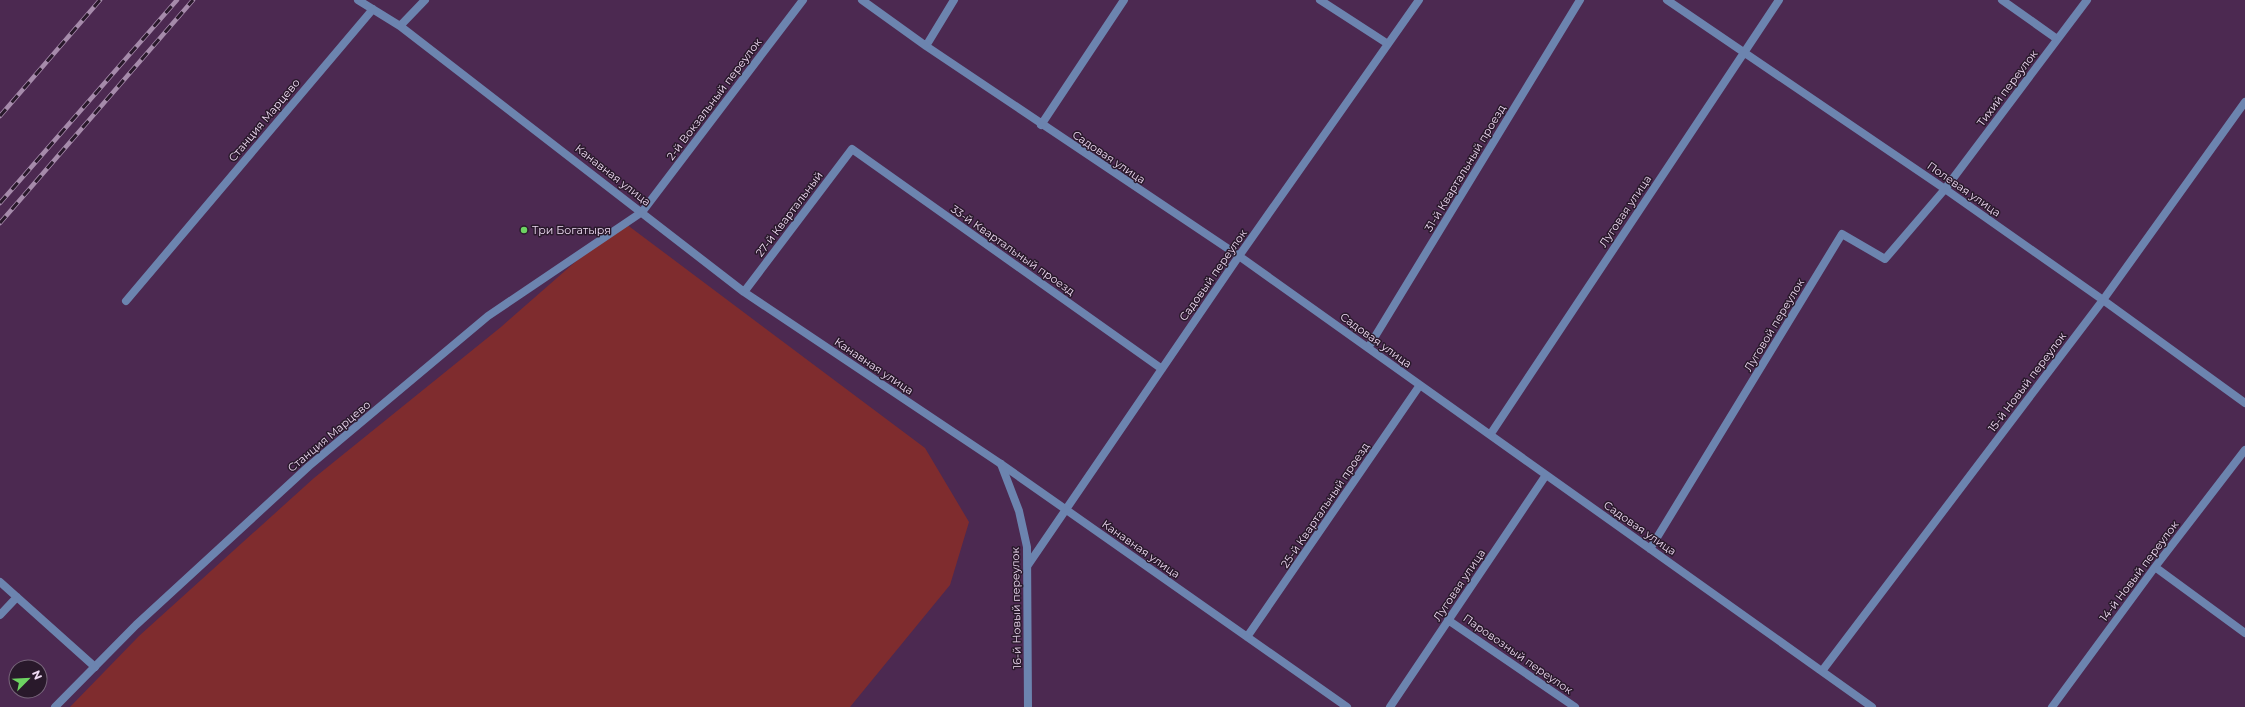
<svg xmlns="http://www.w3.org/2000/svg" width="2245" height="707" font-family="Montserrat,sans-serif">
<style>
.green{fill:#7f2c2e}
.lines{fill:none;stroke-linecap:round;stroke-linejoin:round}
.service{stroke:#6c84af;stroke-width:8}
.minor{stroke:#6c84af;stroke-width:8}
.tertiary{stroke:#6c84af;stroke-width:8}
.rail-casing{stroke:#a68bab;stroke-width:4.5}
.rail{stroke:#29192b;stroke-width:3;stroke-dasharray:9;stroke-linecap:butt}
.poi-dot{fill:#6dd362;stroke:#29192b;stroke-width:1.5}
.labels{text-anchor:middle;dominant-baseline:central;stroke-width:3;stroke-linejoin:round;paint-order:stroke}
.street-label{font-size:11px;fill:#efdaf3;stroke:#29192b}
.poi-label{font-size:11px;fill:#efdaf3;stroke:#29192b;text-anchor:start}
</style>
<rect width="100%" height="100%" fill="#4c2951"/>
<path class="green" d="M 622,221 L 925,448 L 969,522 L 950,585 L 850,707 L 70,707 L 139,636 L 314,478 L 501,327 Z"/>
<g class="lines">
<path class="service" d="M 0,582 L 95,667
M 0,615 L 17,597"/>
<path class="minor" d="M 358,0 L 400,26 L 744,292 L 1001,464 L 1347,707
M 862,0 L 926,46 L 1239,256 L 1872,707
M 1320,0 L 1388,44
M 1667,0 L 1945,189 L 2103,300 L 2245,403
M 2002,0 L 2057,39
M 400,26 L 425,0
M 926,46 L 954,0
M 1041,125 L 1124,0
M 744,292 L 852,149 L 1162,369
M 126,301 L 373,9
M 1368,348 L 1580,0
M 1490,435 L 1779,0
M 1650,549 L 1842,234 L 1885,259 L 1945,189 L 2087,0
M 1028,565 L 1239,256 L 1419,0
M 2155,567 L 2245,633
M 1448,620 L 1575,707
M 1247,637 L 1420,385
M 1822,671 L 2103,300 L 2245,102
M 55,707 L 136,625 L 309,466 L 488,316 L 642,212 L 803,0
M 1390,707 L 1546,475
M 2052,707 L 2155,567 L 2245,450"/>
<path class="tertiary" d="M 1001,464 L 1019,511 L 1027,547 L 1028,707"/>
<g class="rail-casing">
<path id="rail" d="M 0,116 L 100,0
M 0,203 L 177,0
M 0,223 L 193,0"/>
</g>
<use href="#rail" class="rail"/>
</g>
<circle class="poi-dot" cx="524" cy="230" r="4"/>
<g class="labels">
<g class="street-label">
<text transform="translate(2007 88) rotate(-53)">Тихий переулок</text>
<text transform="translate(714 99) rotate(-53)">2-й Вокзальный переулок</text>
<text transform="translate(264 120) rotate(-50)">Станция Марцево</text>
<text transform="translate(1109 157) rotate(34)">Садовая улица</text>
<text transform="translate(1465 168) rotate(-59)">31-й Квартальный проезд</text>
<text transform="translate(613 175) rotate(38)">Канавная улица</text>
<text transform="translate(1964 189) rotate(35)">Полевая улица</text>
<text transform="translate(1625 211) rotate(-56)">Луговая улица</text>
<text transform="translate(789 214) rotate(-53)">27-й Квартальный</text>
<text transform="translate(1013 250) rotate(35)">33-й Квартальный проезд</text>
<text transform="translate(1213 275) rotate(-55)">Садовый переулок</text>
<text transform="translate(1774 325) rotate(-59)">Луговой переулок</text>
<text transform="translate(1376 340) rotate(36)">Садовая улица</text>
<text transform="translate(874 366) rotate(34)">Канавная улица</text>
<text transform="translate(2027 382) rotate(-53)">15-й Новый переулок</text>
<text transform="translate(329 436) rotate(-40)">Станция Марцево</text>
<text transform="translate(1325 505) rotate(-56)">25-й Квартальный проезд</text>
<text transform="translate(1640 528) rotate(35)">Садовая улица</text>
<text transform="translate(1141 549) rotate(35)">Канавная улица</text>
<text transform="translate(2139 571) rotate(-53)">14-й Новый переулок</text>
<text transform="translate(1459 585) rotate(-56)">Луговая улица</text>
<text transform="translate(1016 608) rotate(-91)">16-й Новый переулок</text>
<text transform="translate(1518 654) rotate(35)">Паровозный переулок</text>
</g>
<g class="poi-label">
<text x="532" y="230">Три Богатыря</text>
</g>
</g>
<g transform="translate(28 679) rotate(66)"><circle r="19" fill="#29192b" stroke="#78667b"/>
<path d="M0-3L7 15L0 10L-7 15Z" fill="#6dd362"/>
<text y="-6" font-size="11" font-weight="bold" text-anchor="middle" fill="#efdaf3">N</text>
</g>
</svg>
